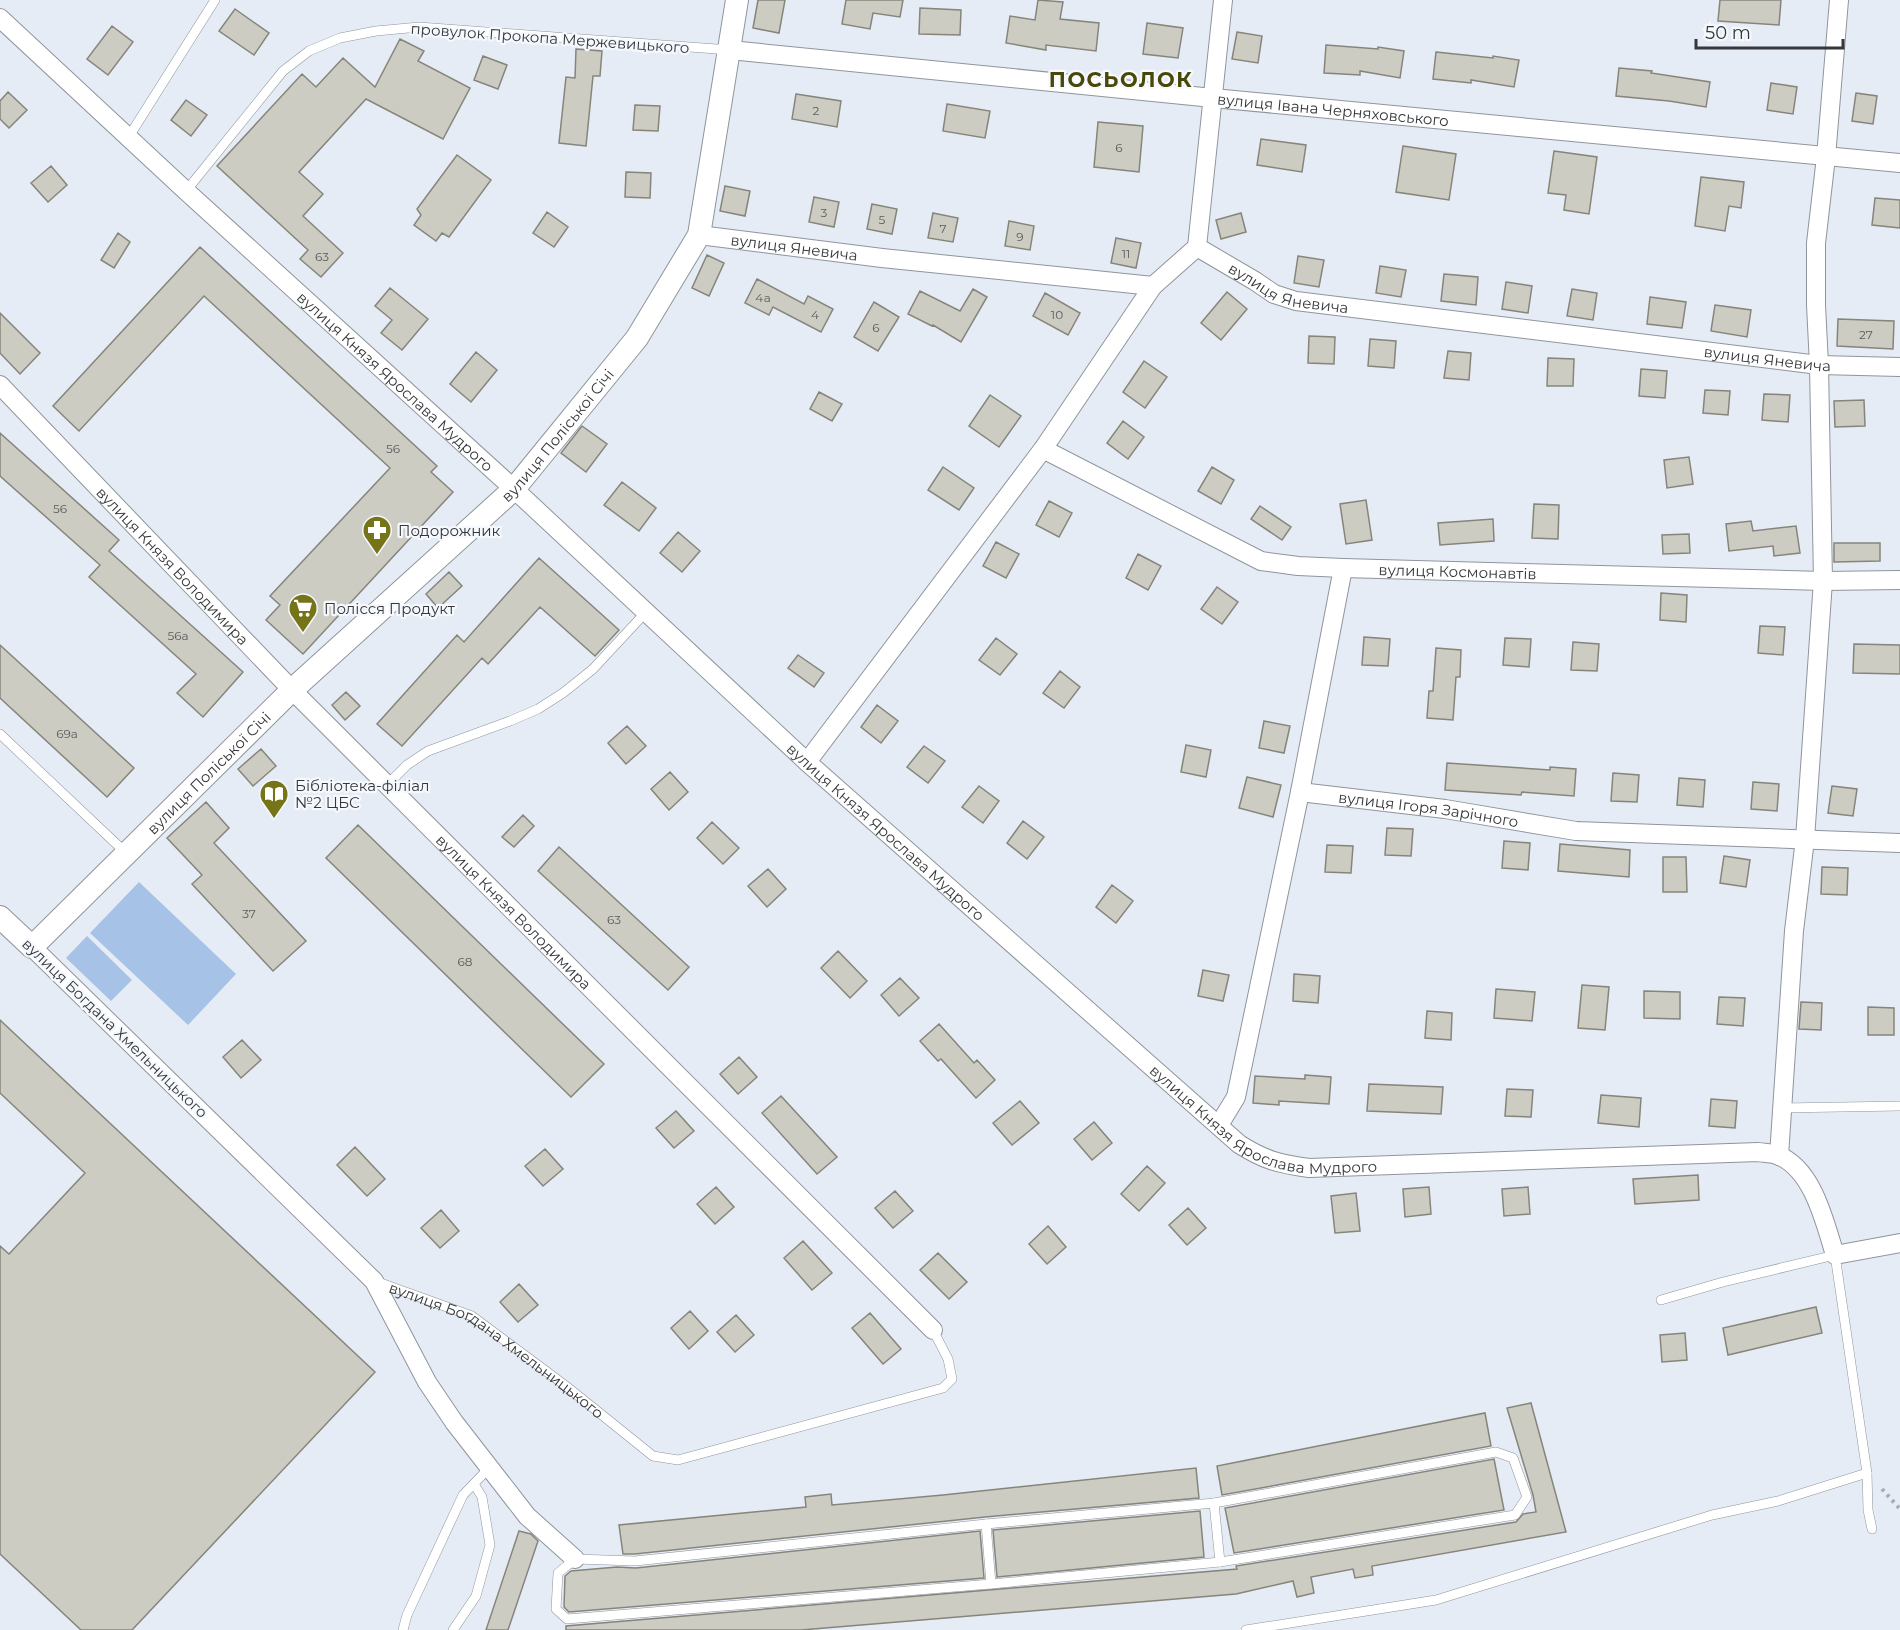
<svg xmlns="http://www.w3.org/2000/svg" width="1900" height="1630" font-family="Montserrat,sans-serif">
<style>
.green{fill:#a6c3e7}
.building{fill:#ccccc3;stroke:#85857c;stroke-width:1.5}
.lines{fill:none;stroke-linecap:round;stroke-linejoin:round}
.service-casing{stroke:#8f959c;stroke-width:10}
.minor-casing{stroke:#8f959c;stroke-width:20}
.tertiary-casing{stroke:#8f959c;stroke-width:24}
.path{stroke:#a7acb3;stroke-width:4;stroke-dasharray:3 4.5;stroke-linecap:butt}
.service{stroke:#fff;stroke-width:9}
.minor{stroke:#fff;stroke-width:18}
.tertiary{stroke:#fff;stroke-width:22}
.labels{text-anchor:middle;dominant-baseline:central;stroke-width:4.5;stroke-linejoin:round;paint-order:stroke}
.number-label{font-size:12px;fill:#5b5c5c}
.street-label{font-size:15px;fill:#35373a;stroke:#f5f9fe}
.poi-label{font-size:15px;fill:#35373a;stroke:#f5f9fe;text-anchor:start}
.district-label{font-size:21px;font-weight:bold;letter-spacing:1.5px;fill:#4a4808;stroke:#f5f9fe}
</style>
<rect width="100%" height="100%" fill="#e6ecf5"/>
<path class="green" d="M 139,882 L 236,974 L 188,1025 L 90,933 Z
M 87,936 L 132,980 L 111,1001 L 66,958 Z"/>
<path class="building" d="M 758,0 L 785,0 L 779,33 L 753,28 Z
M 846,0 L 903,0 L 900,17 L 873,13 L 870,29 L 842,24 Z
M 1038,0 L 1063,2 L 1060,19 L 1099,23 L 1096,51 L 1046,45 L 1046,50 L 1006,43 L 1010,16 L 1035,20 Z
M 1720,0 L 1781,0 L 1779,25 L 1718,21 Z
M 920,8 L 961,10 L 960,35 L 919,34 Z
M 235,9 L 269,33 L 254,55 L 219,31 Z
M 1147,23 L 1183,28 L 1178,58 L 1143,54 Z
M 112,26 L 133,42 L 108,75 L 87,59 Z
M 1237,32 L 1262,36 L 1258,63 L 1232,59 Z
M 400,39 L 424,51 L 418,61 L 470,88 L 443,139 L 366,99 L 299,172 L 323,194 L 303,216 L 343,253 L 321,277 L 300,259 L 308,250 L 217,166 L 302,74 L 316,87 L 343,58 L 375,87 Z
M 1326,45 L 1378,49 L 1378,47 L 1404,51 L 1400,78 L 1360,71 L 1360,75 L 1324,73 Z
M 576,49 L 602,51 L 600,76 L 593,76 L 586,146 L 559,143 L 566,77 L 575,78 Z
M 1436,52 L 1493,58 L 1493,56 L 1519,60 L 1514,87 L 1471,80 L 1471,83 L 1433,79 Z
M 483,56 L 507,65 L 498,89 L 474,80 Z
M 1619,68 L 1652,71 L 1651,73 L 1710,82 L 1706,107 L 1669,101 L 1616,96 Z
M 1771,83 L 1797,87 L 1793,114 L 1767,110 Z
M 8,92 L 27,110 L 9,128 L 0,119 L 0,101 Z
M 1856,93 L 1877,96 L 1873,124 L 1852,121 Z
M 796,94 L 841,101 L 837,127 L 792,119 Z
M 186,100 L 207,115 L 191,136 L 171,120 Z
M 947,104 L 990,111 L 985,138 L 943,131 Z
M 635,105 L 660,106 L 658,131 L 633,130 Z
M 1098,122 L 1143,126 L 1139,172 L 1094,167 Z
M 1261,139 L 1306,145 L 1302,172 L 1257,165 Z
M 1403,146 L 1456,154 L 1449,200 L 1396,192 Z
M 1554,151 L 1597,157 L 1589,214 L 1564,210 L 1566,195 L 1548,193 Z
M 457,155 L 491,180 L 449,237 L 442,233 L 436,241 L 414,225 L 421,215 L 417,209 Z
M 51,166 L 67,185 L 48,202 L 31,183 Z
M 626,172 L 651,173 L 650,198 L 625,197 Z
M 1701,177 L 1744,182 L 1741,208 L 1729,206 L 1725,231 L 1695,226 Z
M 725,186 L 750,191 L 745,216 L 720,211 Z
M 814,197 L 839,202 L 834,227 L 809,222 Z
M 1875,198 L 1900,200 L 1900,228 L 1872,225 Z
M 872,204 L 897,209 L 892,234 L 867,229 Z
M 547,212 L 568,227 L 554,247 L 533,233 Z
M 933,213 L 958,218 L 953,242 L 928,238 Z
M 1241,213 L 1246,232 L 1221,239 L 1216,220 Z
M 1009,221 L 1034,226 L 1030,250 L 1005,246 Z
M 118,233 L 130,242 L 114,268 L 101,260 Z
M 1116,238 L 1141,243 L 1136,268 L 1111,263 Z
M 200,247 L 437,466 L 431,472 L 453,492 L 303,654 L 266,620 L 280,605 L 270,596 L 390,468 L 204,296 L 79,431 L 53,406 Z
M 707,255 L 724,263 L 709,296 L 692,288 Z
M 1298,256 L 1324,260 L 1319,287 L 1294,283 Z
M 1380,266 L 1406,270 L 1401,297 L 1376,293 Z
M 1444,274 L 1478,277 L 1476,305 L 1441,301 Z
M 757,279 L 804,304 L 808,296 L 833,309 L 821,332 L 773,307 L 769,315 L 745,303 Z
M 1506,282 L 1532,286 L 1528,313 L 1502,309 Z
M 390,288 L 428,319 L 402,350 L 381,333 L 392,320 L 375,306 Z
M 973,289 L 987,297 L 961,342 L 933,325 L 932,326 L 908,314 L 920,291 L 960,311 Z
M 1572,289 L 1597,293 L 1593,320 L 1567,316 Z
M 1227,292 L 1247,309 L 1221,340 L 1201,323 Z
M 1045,293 L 1080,313 L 1068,335 L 1033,316 Z
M 1650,297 L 1686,302 L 1682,328 L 1647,324 Z
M 874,302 L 899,317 L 878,351 L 854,337 Z
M 1715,305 L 1751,310 L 1747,337 L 1711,331 Z
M 0,313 L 40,353 L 20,374 L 0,353 Z
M 1838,319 L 1894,321 L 1893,349 L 1837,346 Z
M 1309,336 L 1335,337 L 1334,364 L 1308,363 Z
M 1370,339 L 1396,341 L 1394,368 L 1368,366 Z
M 1448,351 L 1471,353 L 1469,380 L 1444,378 Z
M 476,352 L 497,370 L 471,402 L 450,384 Z
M 1548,358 L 1574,359 L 1573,386 L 1547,386 Z
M 1144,361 L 1167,377 L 1145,408 L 1123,392 Z
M 1641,369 L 1667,371 L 1665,398 L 1639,396 Z
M 1705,390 L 1730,391 L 1728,415 L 1703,413 Z
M 819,392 L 842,404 L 832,421 L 810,409 Z
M 1764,394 L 1790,395 L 1788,422 L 1762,420 Z
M 990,395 L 1021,416 L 999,447 L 969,426 Z
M 1864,400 L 1865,426 L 1835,427 L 1834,401 Z
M 1123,421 L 1144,437 L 1128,459 L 1107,443 Z
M 582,426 L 607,444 L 586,472 L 561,453 Z
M 0,433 L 119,540 L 109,551 L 243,672 L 203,717 L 177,693 L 196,674 L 89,577 L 100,565 L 0,476 Z
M 1689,457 L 1693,484 L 1667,488 L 1664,460 Z
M 943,467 L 974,488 L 959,510 L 928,490 Z
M 1212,467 L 1234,480 L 1221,504 L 1198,491 Z
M 622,482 L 656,508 L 639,531 L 604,505 Z
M 1366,500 L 1372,540 L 1346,544 L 1340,504 Z
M 1049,501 L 1072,513 L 1059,537 L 1036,525 Z
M 1534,504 L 1559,505 L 1558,539 L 1532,538 Z
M 1260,506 L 1291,527 L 1282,540 L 1251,519 Z
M 1493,519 L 1494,541 L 1440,545 L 1438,523 Z
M 1751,521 L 1753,531 L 1796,526 L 1800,553 L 1774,556 L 1773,546 L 1729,551 L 1726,524 Z
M 678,532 L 700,551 L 682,572 L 660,553 Z
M 1689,534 L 1690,553 L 1663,554 L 1662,535 Z
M 996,542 L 1019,554 L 1006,578 L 983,566 Z
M 1834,543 L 1880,543 L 1880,561 L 1834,562 Z
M 1138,554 L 1161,566 L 1148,590 L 1126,578 Z
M 539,558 L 619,630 L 595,656 L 540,607 L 488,664 L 482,658 L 402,746 L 377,724 L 457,635 L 464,642 Z
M 449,572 L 462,586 L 438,608 L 426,594 Z
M 1217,587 L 1238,602 L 1222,624 L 1201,609 Z
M 1661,593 L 1687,595 L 1686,622 L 1660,620 Z
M 1760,626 L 1785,627 L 1783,655 L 1758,653 Z
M 1364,637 L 1390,639 L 1388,666 L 1362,665 Z
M 996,638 L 1017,654 L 1000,675 L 979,660 Z
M 1505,638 L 1531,639 L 1529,667 L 1503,665 Z
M 1573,642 L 1599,644 L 1597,671 L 1571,670 Z
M 1854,644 L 1900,645 L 1900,674 L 1853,673 Z
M 0,645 L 134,768 L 107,797 L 0,698 Z
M 1436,648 L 1461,650 L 1460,677 L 1456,677 L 1453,720 L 1427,718 L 1429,691 L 1433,691 Z
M 798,655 L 824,673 L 814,687 L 788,668 Z
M 1060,671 L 1080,687 L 1064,708 L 1043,693 Z
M 346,692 L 360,706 L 345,720 L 332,705 Z
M 877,705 L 898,721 L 881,743 L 861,727 Z
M 1264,721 L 1290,726 L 1284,753 L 1259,748 Z
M 627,726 L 646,746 L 626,764 L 608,743 Z
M 1186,745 L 1211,750 L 1206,777 L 1181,772 Z
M 924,746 L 945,761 L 928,783 L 907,767 Z
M 261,749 L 276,766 L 253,786 L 238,769 Z
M 1447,763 L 1550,770 L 1550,767 L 1576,769 L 1574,796 L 1522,792 L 1521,795 L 1445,790 Z
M 670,772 L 688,792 L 669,810 L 651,789 Z
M 1613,773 L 1639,775 L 1637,802 L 1611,801 Z
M 1247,777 L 1281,785 L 1273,817 L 1239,808 Z
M 1679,778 L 1705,780 L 1703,807 L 1677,805 Z
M 1753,782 L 1779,784 L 1777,811 L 1751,809 Z
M 979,786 L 999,801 L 983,823 L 962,807 Z
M 1832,786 L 1857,789 L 1853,816 L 1828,813 Z
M 206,802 L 229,828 L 214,843 L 306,941 L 273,971 L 192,884 L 202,875 L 167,838 Z
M 523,815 L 534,826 L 514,847 L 502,837 Z
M 1023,821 L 1044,837 L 1027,859 L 1007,843 Z
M 712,822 L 739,848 L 723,864 L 697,838 Z
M 358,825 L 604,1064 L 571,1097 L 326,858 Z
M 1387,828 L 1413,829 L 1411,856 L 1385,855 Z
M 1504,841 L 1530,843 L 1528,870 L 1502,868 Z
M 1560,844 L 1630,850 L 1629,877 L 1558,871 Z
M 1327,845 L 1353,846 L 1351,873 L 1325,872 Z
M 559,847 L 689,967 L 668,990 L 538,871 Z
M 1724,856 L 1750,860 L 1746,887 L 1720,883 Z
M 1663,857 L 1686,857 L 1687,892 L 1663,892 Z
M 1822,867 L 1848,868 L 1847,895 L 1821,894 Z
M 768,869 L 786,889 L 767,907 L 748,886 Z
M 1112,885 L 1133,901 L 1116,923 L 1096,907 Z
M 838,951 L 867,981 L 850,998 L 821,968 Z
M 1203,970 L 1229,975 L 1223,1001 L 1198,996 Z
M 1294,974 L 1320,976 L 1318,1003 L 1293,1001 Z
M 900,978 L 919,998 L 899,1016 L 881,995 Z
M 1582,985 L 1609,987 L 1605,1030 L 1578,1028 Z
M 1496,989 L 1535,992 L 1532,1021 L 1494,1018 Z
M 1644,991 L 1680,992 L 1680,1019 L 1644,1018 Z
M 1719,997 L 1745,998 L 1743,1026 L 1717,1024 Z
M 1801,1002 L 1822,1003 L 1821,1030 L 1799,1029 Z
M 1868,1007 L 1894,1008 L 1894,1035 L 1868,1035 Z
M 1427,1011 L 1452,1013 L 1451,1040 L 1425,1038 Z
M 0,1020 L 375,1372 L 132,1630 L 81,1630 L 0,1554 L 0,1246 L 9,1254 L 85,1173 L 0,1093 Z
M 939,1024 L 974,1063 L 977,1060 L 995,1080 L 976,1098 L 941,1059 L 938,1061 L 920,1041 Z
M 242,1040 L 261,1060 L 241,1078 L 223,1057 Z
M 739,1057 L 757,1077 L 738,1094 L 720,1074 Z
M 1305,1075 L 1331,1077 L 1329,1104 L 1279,1101 L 1279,1105 L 1253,1103 L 1255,1076 L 1305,1079 Z
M 1369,1084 L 1443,1087 L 1441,1114 L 1367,1111 Z
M 1507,1089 L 1533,1090 L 1531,1117 L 1505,1116 Z
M 1601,1095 L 1641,1098 L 1639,1127 L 1598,1123 Z
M 781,1096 L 837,1157 L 817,1174 L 762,1113 Z
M 1711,1099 L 1737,1101 L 1735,1128 L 1709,1126 Z
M 1020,1101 L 1039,1123 L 1012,1145 L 993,1123 Z
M 676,1111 L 694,1131 L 674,1148 L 656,1128 Z
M 1094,1122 L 1112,1143 L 1092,1160 L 1074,1139 Z
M 355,1147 L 385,1179 L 367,1196 L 337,1165 Z
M 545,1149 L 563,1169 L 543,1186 L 525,1166 Z
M 1147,1166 L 1165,1183 L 1139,1211 L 1121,1194 Z
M 1698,1175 L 1699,1200 L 1635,1204 L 1633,1179 Z
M 716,1187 L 734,1207 L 715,1224 L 697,1204 Z
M 1429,1187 L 1431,1214 L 1405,1217 L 1403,1189 Z
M 1528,1187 L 1530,1214 L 1504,1216 L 1502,1189 Z
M 895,1191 L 913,1211 L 893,1228 L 875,1208 Z
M 1356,1193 L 1360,1231 L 1335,1233 L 1331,1196 Z
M 1188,1208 L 1206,1228 L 1187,1245 L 1169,1225 Z
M 441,1210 L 459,1231 L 440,1248 L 421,1228 Z
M 1048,1226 L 1066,1247 L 1047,1264 L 1029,1244 Z
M 803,1241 L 832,1273 L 812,1290 L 784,1258 Z
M 938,1253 L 967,1282 L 949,1299 L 920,1270 Z
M 519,1284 L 538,1305 L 518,1322 L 500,1302 Z
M 1816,1307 L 1822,1333 L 1728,1355 L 1723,1328 Z
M 690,1311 L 708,1331 L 689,1349 L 671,1328 Z
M 870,1313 L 901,1349 L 883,1364 L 852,1328 Z
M 736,1315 L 754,1335 L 735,1352 L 717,1332 Z
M 1685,1333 L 1687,1360 L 1662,1362 L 1660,1335 Z
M 1531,1403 L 1566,1532 L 1372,1566 L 1373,1575 L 1355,1578 L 1353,1569 L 1311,1577 L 1314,1593 L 1297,1597 L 1293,1581 L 1236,1594 L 801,1630 L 566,1630 L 566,1626 L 1237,1569 L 1236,1566 L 1516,1522 L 1523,1514 L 1536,1512 L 1533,1495 L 1507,1408 Z
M 1485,1413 L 1491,1446 L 1222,1495 L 1217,1466 Z
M 1494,1459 L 1504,1510 L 1234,1553 L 1225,1508 Z
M 1196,1468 L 1199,1498 L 985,1517 L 635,1554 L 623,1554 L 619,1525 L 806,1507 L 805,1497 L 831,1494 L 832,1505 L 943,1495 Z
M 1200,1511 L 1204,1557 L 997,1577 L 993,1530 Z
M 519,1531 L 531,1534 L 538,1541 L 508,1630 L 486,1630 Z
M 980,1531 L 984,1578 L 569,1612 L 564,1607 L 565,1576 L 571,1571 L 617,1567 L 636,1568 Z"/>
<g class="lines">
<g class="service-casing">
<g id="service">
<path d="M 128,138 L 215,0"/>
<path d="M 186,191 L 283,71 L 309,51 L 340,38 L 376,31 L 419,27 L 730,50"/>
<path d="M 0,734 L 126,853"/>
<path d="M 388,784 L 407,765 L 428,751 L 510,721 L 538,709 L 563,693 L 593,669 L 646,612"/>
<path d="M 1782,1108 L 1900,1106"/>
<path id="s1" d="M 375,1281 L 472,1316 L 566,1386 L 653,1456 L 678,1460 L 943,1388 L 952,1379 L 948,1359 L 933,1330"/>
<path d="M 1661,1300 L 1723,1282 L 1835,1255 L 1867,1473 L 1868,1510 L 1872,1529"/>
<path d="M 1496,1452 L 1513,1458 L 1527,1497 L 1515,1515 L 1220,1562 L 991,1584 L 567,1619 L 556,1609 L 558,1573 L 575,1559 L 635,1561 L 986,1524 L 1214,1503 Z"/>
<path d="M 1214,1503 L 1220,1562"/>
<path d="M 986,1524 L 991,1584"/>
<path d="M 403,1630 L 407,1615 L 463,1495 L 490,1467"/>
<path d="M 453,1630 L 476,1596 L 490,1545 L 482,1497 L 474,1484"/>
<path d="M 1246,1630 L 1436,1600 L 1712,1515 L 1778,1501 L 1867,1473"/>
</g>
</g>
<g class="minor-casing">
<g id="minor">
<path id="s2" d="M 0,18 L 186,191 L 514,489 L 807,762 L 1239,1144 C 1264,1160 1279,1164 1309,1168 L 1758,1152 C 1764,1153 1771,1153 1777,1155 C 1813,1168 1825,1223 1835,1255 L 1900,1243"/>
<path id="s3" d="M 730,50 L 1213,98 L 1900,163"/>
<path id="s4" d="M 699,235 L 882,258 L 1153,286 L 1197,247 L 1255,281 L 1274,294 L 1296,301 L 1819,365 L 1900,367"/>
<path d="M 1197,247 L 1223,0"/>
<path id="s5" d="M 0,385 L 292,690 L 933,1330"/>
<path id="s6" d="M 1043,449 L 1261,561 L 1298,566 L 1343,568 L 1823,581 L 1900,580"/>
<path d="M 807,762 L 1043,449 L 1153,286"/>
<path d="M 1300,792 L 1343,568"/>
<path d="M 32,947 L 374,1281 L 427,1382 L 454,1422 L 527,1516 L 575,1559"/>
<path id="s7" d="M 1219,1125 L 1236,1097 L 1300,792 L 1445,809 L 1576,831 L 1900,843"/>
<path d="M 1779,1156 L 1794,931 L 1805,839 L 1823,581 L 1819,365 L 1816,305 L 1816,243 L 1826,157 L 1839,0"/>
</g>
</g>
<g class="tertiary-casing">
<g id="tertiary">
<path id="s8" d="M 0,917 L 32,947 L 292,690 L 514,489 L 637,338 L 699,235 L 737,0"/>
</g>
</g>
<path class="path" d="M 1882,1489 L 1900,1509"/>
<use href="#service" class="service"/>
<use href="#minor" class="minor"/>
<use href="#tertiary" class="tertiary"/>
</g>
<defs>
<g id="pharmacy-pin" transform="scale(1.5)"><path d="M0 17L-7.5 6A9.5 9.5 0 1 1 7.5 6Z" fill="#767419" stroke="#f5f9fe"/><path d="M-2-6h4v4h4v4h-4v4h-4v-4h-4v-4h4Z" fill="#fff"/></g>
<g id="supermarket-pin" transform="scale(1.5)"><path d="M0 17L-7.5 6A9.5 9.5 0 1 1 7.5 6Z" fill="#767419" stroke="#f5f9fe"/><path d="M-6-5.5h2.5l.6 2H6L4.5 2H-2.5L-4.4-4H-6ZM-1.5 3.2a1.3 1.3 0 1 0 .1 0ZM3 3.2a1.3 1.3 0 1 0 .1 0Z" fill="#fff"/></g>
<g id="library-pin" transform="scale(1.5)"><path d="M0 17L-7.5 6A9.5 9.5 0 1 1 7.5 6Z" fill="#767419" stroke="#f5f9fe"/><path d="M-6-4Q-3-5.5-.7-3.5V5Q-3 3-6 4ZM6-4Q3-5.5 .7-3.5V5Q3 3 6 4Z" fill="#fff"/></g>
</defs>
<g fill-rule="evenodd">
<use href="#pharmacy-pin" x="377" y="530"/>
<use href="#supermarket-pin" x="303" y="608"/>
<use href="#library-pin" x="274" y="794"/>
</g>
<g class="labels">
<g class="number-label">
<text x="816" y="110">2</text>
<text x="1119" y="147">6</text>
<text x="824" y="212">3</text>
<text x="882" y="219">5</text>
<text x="943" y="228">7</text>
<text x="1020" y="236">9</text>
<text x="1126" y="253">11</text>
<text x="322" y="256">63</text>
<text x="763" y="297">4а</text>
<text x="815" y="314">4</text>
<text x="1057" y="314">10</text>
<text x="876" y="327">6</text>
<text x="1866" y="334">27</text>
<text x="393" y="448">56</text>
<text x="60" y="508">56</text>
<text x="178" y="635">56а</text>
<text x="67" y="733">69а</text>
<text x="249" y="913">37</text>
<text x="614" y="919">63</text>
<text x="465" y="961">68</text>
</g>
<g class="street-label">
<text transform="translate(550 38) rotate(4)">провулок Прокопа Мержевицького</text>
<text stroke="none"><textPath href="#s3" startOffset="606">вулиця Івана Черняховського</textPath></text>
<text stroke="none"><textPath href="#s4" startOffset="96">вулиця Яневича</textPath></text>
<text stroke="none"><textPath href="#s4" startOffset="618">вулиця Яневича</textPath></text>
<text stroke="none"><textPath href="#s4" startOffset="1104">вулиця Яневича</textPath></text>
<text stroke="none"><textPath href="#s2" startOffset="537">вулиця Князя Ярослава Мудрого</textPath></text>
<text stroke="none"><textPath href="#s8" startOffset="778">вулиця Поліської Січі</textPath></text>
<text stroke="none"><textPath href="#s5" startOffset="250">вулиця Князя Володимира</textPath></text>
<text stroke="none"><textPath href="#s6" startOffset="442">вулиця Космонавтів</textPath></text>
<text stroke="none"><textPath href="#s8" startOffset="292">вулиця Поліської Січі</textPath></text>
<text stroke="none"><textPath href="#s7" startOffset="474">вулиця Ігоря Зарічного</textPath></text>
<text stroke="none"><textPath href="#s2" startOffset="1203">вулиця Князя Ярослава Мудрого</textPath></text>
<text stroke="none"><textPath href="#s5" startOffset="736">вулиця Князя Володимира</textPath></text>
<text transform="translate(115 1028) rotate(44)">вулиця Богдана Хмельницького</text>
<text stroke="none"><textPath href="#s2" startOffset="1688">вулиця Князя Ярослава Мудрого</textPath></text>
<text stroke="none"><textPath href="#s1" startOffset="141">вулиця Богдана Хмельницького</textPath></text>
</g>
<g class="poi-label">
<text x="398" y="530">Подорожник</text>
<text x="324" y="608">Полісся Продукт</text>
<text x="295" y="785">Бібліотека-філіал<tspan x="295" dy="17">№2 ЦБС</tspan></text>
</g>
<g class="district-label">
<text x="1121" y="79">ПОСЬОЛОК</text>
</g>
</g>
<path d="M1696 39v9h147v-9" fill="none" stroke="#35373a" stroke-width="3"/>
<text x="1705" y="39" font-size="18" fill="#35373a" stroke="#f5f9fe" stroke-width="4.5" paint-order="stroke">50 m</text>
</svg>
